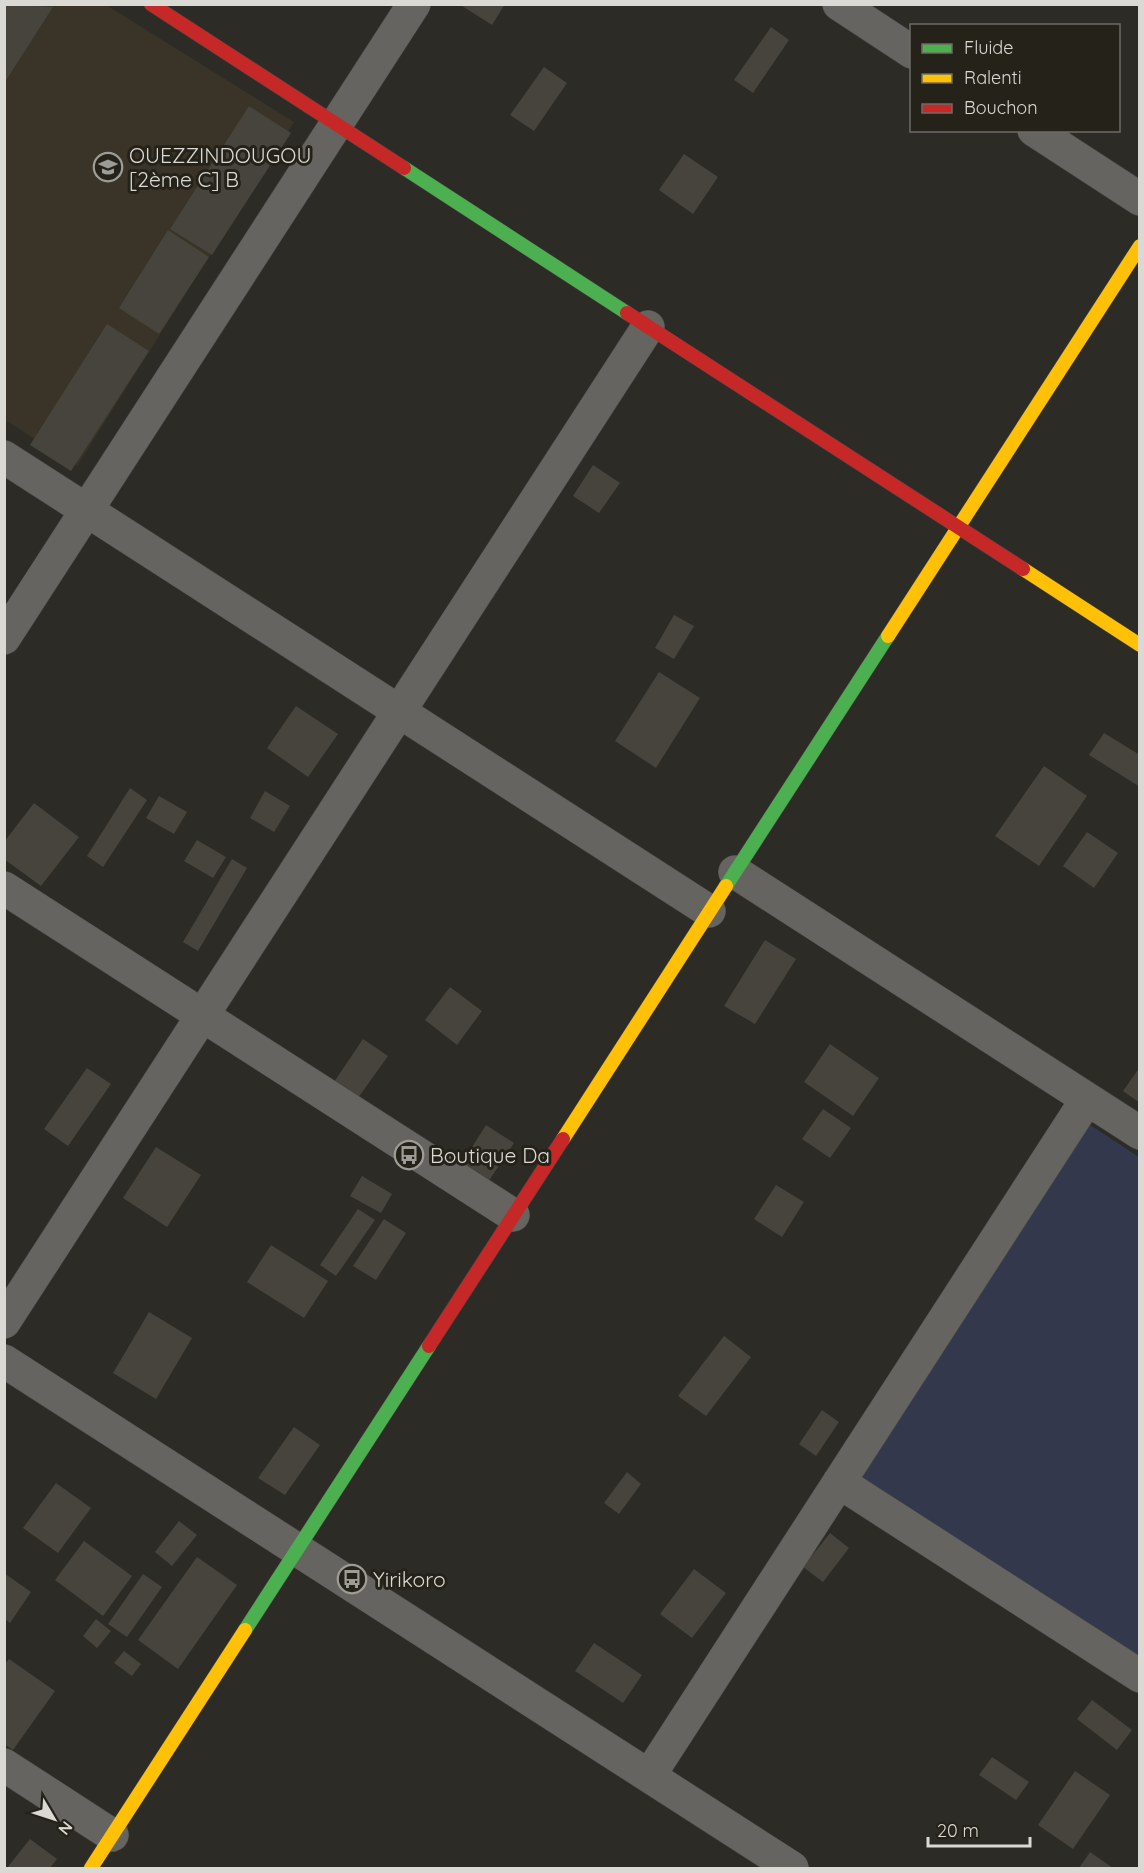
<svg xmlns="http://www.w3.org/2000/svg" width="1144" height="1873" font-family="Quicksand,sans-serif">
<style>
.built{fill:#393427}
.green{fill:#34384c}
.building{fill:#46443c}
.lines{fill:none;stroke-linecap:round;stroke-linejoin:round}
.street-casing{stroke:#484643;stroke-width:34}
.fast-casing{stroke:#484643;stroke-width:15}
.slow-casing{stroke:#484643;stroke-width:15}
.jam-casing{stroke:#484643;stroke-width:15}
.street{stroke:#656460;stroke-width:33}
.fast{stroke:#4caf50;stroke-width:14}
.slow{stroke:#ffc107;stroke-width:14}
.jam{stroke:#c62828;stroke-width:14}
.labels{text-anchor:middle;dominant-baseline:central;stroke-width:6;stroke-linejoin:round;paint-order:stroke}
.poi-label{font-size:21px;fill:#dbd9d4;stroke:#25221a;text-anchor:start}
</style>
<rect width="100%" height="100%" fill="#2c2b26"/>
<path class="built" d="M 4,5 L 106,5 L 294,122 L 77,466 L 5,420 Z"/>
<path class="green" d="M 1081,1119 L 1139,1157 L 1139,1661 L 850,1472 Z"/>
<path class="building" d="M 5,4 L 53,7 L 5,82 Z
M 459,4 L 505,4 L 492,25 Z
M 771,27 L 789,40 L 753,93 L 734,80 Z
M 544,67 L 567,83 L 534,131 L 510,115 Z
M 249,106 L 291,133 L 212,255 L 170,229 Z
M 684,154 L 718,177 L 693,214 L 659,190 Z
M 168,230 L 209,257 L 159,334 L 119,308 Z
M 107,324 L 149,351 L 71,471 L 30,445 Z
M 593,465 L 620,483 L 599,513 L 573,496 Z
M 674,615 L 694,626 L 674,659 L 655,648 Z
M 659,672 L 700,698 L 656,768 L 615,741 Z
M 296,706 L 338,734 L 308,777 L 267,748 Z
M 1104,733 L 1140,755 L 1140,787 L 1089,755 Z
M 1044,766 L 1087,796 L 1039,866 L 995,836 Z
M 130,788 L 147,800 L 103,867 L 87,856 Z
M 265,791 L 290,806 L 274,832 L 250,818 Z
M 159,796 L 187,812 L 174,834 L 146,818 Z
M 34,803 L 79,837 L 41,886 L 4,859 L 4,842 Z
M 1087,832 L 1118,853 L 1094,888 L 1063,866 Z
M 197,840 L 226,857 L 213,878 L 184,861 Z
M 232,859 L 247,868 L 198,951 L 183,942 Z
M 765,940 L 796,959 L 755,1024 L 724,1006 Z
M 450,987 L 482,1011 L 457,1045 L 425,1020 Z
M 363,1039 L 388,1056 L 358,1098 L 334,1082 Z
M 830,1044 L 879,1078 L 853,1116 L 804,1082 Z
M 1140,1067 L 1140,1103 L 1123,1091 Z
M 87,1068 L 111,1084 L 68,1146 L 44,1129 Z
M 823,1109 L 851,1128 L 830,1158 L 802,1139 Z
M 486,1125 L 514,1143 L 484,1188 L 457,1171 Z
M 156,1147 L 201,1175 L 167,1227 L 123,1198 Z
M 362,1176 L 392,1194 L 381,1213 L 350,1196 Z
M 776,1185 L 804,1202 L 782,1237 L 754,1219 Z
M 358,1209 L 375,1220 L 336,1276 L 320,1265 Z
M 384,1219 L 406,1233 L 376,1280 L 353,1266 Z
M 271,1245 L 328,1281 L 304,1318 L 247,1282 Z
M 149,1312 L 192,1338 L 156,1399 L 113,1373 Z
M 724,1336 L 751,1357 L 706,1416 L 678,1396 Z
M 822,1410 L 839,1422 L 816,1456 L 799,1444 Z
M 294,1427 L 320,1445 L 285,1495 L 258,1478 Z
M 627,1472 L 641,1484 L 619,1514 L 604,1503 Z
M 56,1483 L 91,1508 L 58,1553 L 23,1528 Z
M 179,1521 L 197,1535 L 172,1566 L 155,1552 Z
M 830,1533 L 849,1548 L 823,1582 L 803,1567 Z
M 84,1541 L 132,1576 L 103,1616 L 55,1580 Z
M 197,1557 L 237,1585 L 178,1669 L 138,1640 Z
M 694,1569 L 726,1593 L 692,1638 L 660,1614 Z
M 4,1573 L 31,1592 L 10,1623 L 4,1618 Z
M 143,1574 L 162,1587 L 127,1637 L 108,1624 Z
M 96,1619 L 111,1631 L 97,1648 L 83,1636 Z
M 594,1643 L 642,1675 L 623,1703 L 575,1671 Z
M 124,1651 L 141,1664 L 132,1676 L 114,1663 Z
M 9,1659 L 55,1691 L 13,1750 L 4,1744 L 4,1665 Z
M 1092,1700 L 1132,1730 L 1117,1750 L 1077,1719 Z
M 992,1757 L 1029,1782 L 1016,1800 L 979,1775 Z
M 1075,1771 L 1110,1795 L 1073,1849 L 1038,1825 Z
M 30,1839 L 57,1859 L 50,1868 L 7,1868 Z
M 1090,1852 L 1113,1868 L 1079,1868 Z"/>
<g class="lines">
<g class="street-casing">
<path id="street" d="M 839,4 L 912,52
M 1034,130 L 1140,199
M 4,457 L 709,911
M 4,638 L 414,4
M 735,872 L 1140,1133
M 4,888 L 513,1215
M 4,1322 L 648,327
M 4,1361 L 792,1868
M 839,1482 L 1140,1676
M 4,1765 L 112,1835
M 649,1776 L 1087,1099"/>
</g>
<g class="fast-casing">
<path id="fast" d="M 404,168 L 627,313
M 726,886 L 888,636
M 245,1630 L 429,1346"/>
</g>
<g class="slow-casing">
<path id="slow" d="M 1023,569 L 1140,645
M 888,636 L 1140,246
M 563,1139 L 726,886
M 91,1868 L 245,1630"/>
</g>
<g class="jam-casing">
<path id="jam" d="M 151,4 L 404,168
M 627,313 L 1023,569
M 429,1346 L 563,1139"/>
</g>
<use href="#street" class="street"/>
<use href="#fast" class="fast"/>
<use href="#slow" class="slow"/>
<use href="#jam" class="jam"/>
</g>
<defs>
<g id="school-ring" transform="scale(1.5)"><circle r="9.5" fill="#25221a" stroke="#9e9c97" stroke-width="1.5"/><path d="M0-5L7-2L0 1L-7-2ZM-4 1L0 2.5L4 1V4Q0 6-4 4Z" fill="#9e9c97"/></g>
<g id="bus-ring" transform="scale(1.5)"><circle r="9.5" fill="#25221a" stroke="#9e9c97" stroke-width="1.5"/><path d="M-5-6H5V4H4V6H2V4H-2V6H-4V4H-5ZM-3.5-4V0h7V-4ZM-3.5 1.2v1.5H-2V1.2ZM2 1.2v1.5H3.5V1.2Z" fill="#9e9c97"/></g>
</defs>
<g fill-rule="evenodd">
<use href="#school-ring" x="108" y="167"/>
<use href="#bus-ring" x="409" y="1155"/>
<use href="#bus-ring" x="352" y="1579"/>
</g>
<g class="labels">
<g class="poi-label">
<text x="129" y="155">OUEZZINDOUGOU<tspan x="129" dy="24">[2ème C] B</tspan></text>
<text x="430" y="1155">Boutique Da</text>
<text x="373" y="1579">Yirikoro</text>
</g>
</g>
<rect width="1144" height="1873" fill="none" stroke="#dbd9d4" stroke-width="12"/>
<rect x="910" y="24" width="210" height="108" fill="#25221a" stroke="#6e6b64" stroke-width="1.5"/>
<rect x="922" y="44" width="30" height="9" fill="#4caf50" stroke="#6e6b64" stroke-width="1.5"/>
<text x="964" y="54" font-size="18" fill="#dbd9d4">Fluide</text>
<rect x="922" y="74" width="30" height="9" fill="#ffc107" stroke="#6e6b64" stroke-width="1.5"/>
<text x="964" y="84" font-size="18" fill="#dbd9d4">Ralenti</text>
<rect x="922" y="104" width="30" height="9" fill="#c62828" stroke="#6e6b64" stroke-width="1.5"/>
<text x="964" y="114" font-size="18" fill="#dbd9d4">Bouchon</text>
<g transform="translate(54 1819) rotate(129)" stroke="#25221a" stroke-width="4.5" paint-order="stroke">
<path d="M0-4.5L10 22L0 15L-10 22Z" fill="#dbd9d4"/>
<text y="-9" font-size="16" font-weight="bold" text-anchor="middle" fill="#dbd9d4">N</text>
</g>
<path d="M928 1837v9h102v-9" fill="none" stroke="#dbd9d4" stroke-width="3"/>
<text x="937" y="1837" font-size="18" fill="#dbd9d4" stroke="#25221a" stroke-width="4.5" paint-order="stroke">20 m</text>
</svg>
